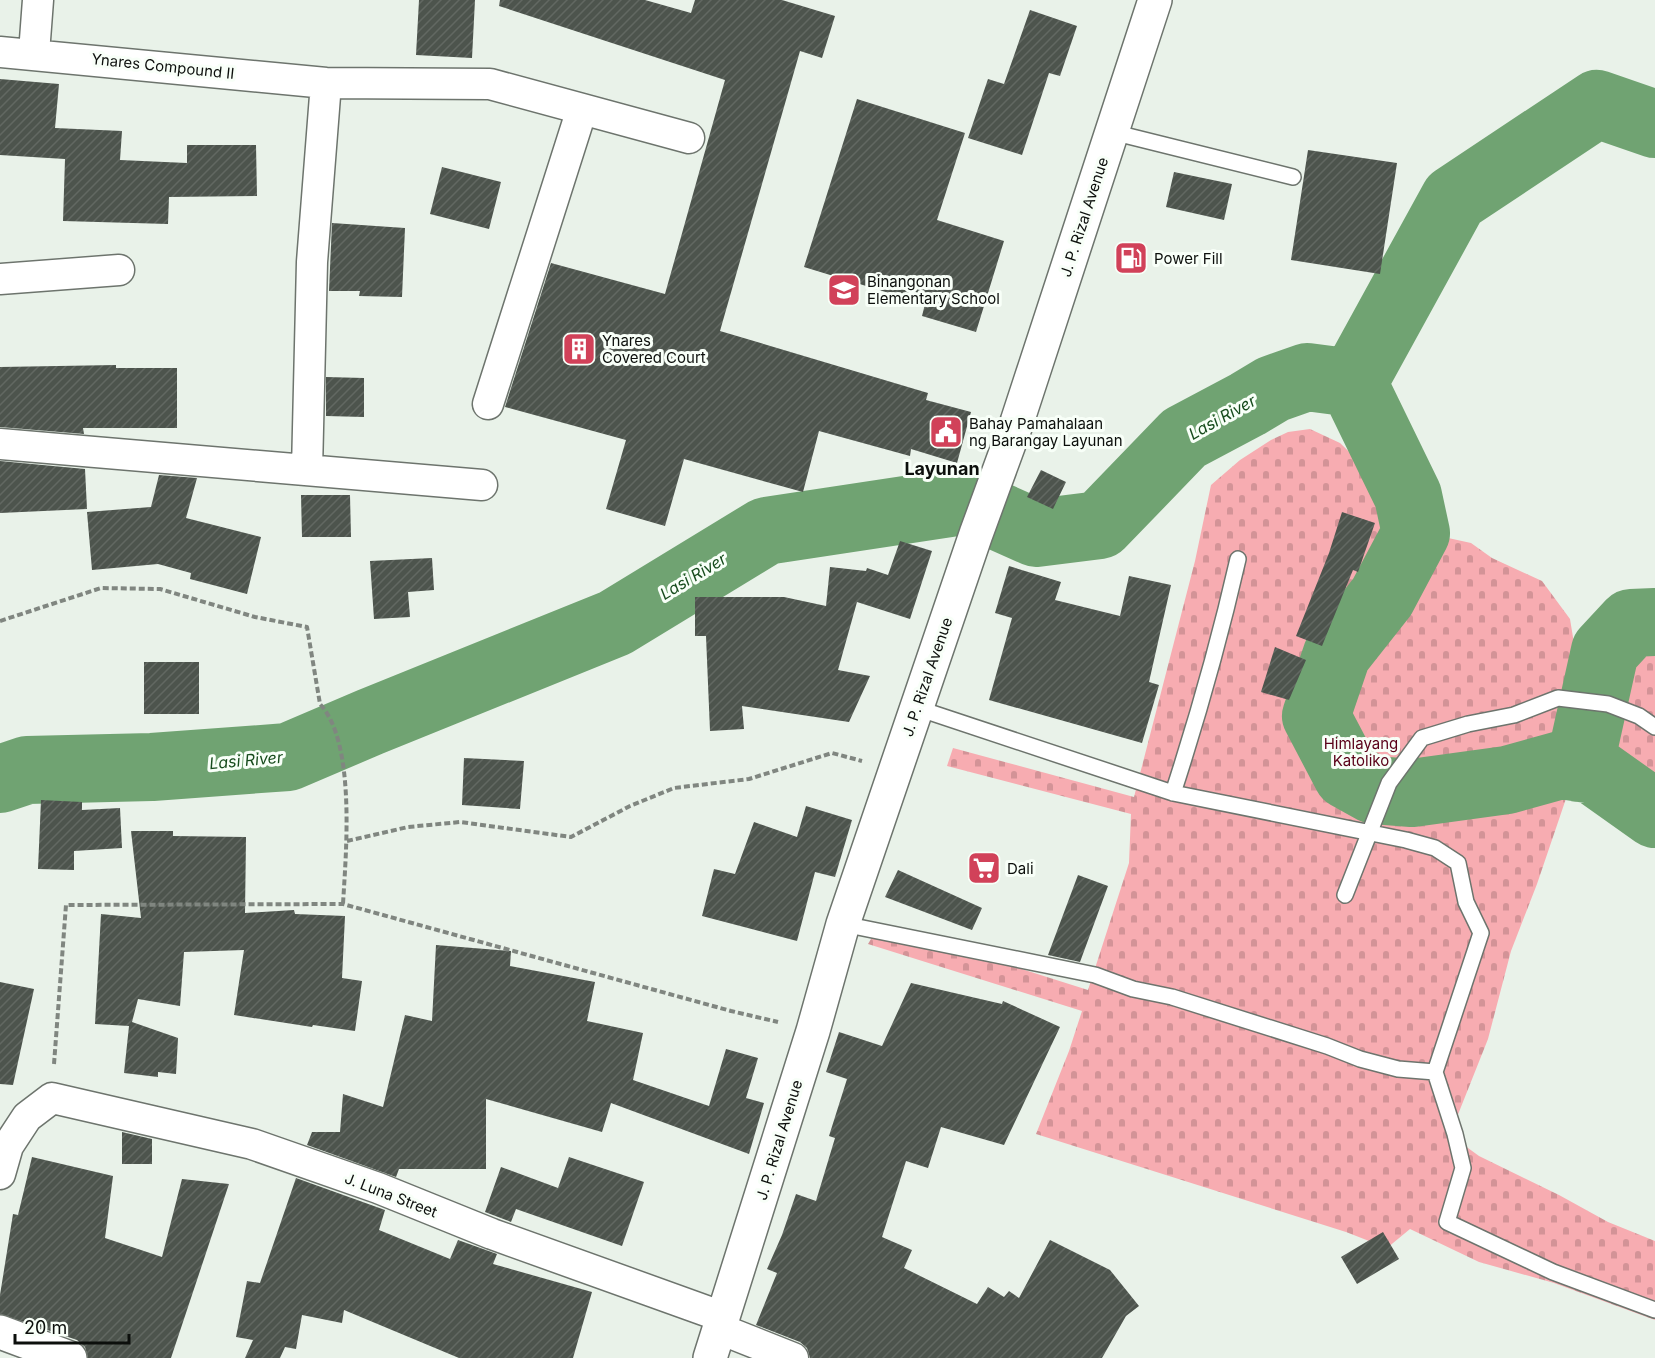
<svg xmlns="http://www.w3.org/2000/svg" width="1655" height="1358" font-family="Inter,sans-serif">
<style>
.cemetery{fill:url(#cemetery-stones)}
.lines{fill:none;stroke-linecap:round;stroke-linejoin:round}
.river{stroke:#70a372;stroke-width:68}
.building{fill:url(#building-hatch)}
.lane-casing{stroke:#6d746d;stroke-width:18}
.street-casing{stroke:#6d746d;stroke-width:33}
.secondary-casing{stroke:#6d746d;stroke-width:36}
.path{stroke:#808680;stroke-width:4;stroke-dasharray:6 3;stroke-linecap:butt}
.lane{stroke:#fff;stroke-width:15}
.street{stroke:#fff;stroke-width:30}
.secondary{stroke:#fff;stroke-width:33}
.labels{text-anchor:middle;dominant-baseline:central;stroke-width:6;stroke-linejoin:round;paint-order:stroke}
.street-label{font-size:15px;fill:#0c0f0c;stroke:#f8fff8}
.poi-label{font-size:15px;fill:#0c0f0c;stroke:#f8fff8;text-anchor:start}
.park-label{font-size:15px;fill:#590018;stroke:#f8fff8}
.water-label{font-size:16px;font-style:italic;fill:#174c1d;stroke:#f8fff8}
.quarter-label{font-size:18px;font-weight:bold;fill:#0c0f0c;stroke:#f8fff8}
</style>
<defs>
<pattern id="cemetery-stones" width="16" height="16" patternUnits="userSpaceOnUse" patternTransform="scale(1.5)"><rect width="16" height="16" fill="#f7acb1"/><path d="M2 7V4a2 2 0 0 1 4 0v3zM10 15v-3a2 2 0 0 1 4 0v3z" fill="#d39397"/></pattern>
<pattern id="building-hatch" width="6" height="6" patternUnits="userSpaceOnUse" patternTransform="scale(1.5)"><rect width="6" height="6" fill="#4d544d"/><path d="M-1 1l2-2M0 6l6-6M5 7l2-2" fill="none" stroke="#626862"/></pattern>
</defs>
<rect width="100%" height="100%" fill="#e9f2e9"/>
<path class="cemetery" d="M 1310,429 L 1340,443 L 1371,473 L 1384,500 L 1388,539 L 1430,534 L 1471,543 L 1492,558 L 1542,581 L 1570,619 L 1582,692 L 1613,692 L 1632,641 L 1655,652 L 1655,800 L 1626,783 L 1611,758 L 1575,754 L 1573,778 L 1537,884 L 1511,951 L 1488,1039 L 1457,1117 L 1457,1140 L 1479,1156 L 1559,1195 L 1608,1222 L 1655,1241 L 1655,1320 L 1554,1283 L 1479,1262 L 1410,1229 L 1387,1248 L 1346,1232 L 1036,1134 L 1069,1051 L 1082,1011 L 868,944 L 880,924 L 1088,990 L 1129,863 L 1131,814 L 947,766 L 953,748 L 1134,797 L 1195,561 L 1211,485 L 1240,460 L 1271,440 L 1288,432 Z"/>
<g class="lines">
<path class="river" d="M 1353,383 L 1454,199 L 1597,104 L 1655,124
M 1579,768 L 1605,651 L 1631,623 L 1655,622
M 0,779 L 27,770 L 152,767 L 288,757 L 370,722 L 615,623 L 766,531 L 964,501 L 1036,533 L 1100,525 L 1184,438 L 1248,404 L 1273,389 L 1307,377 L 1353,383 L 1408,496 L 1416,533 L 1382,597 L 1337,654 L 1316,716 L 1347,775 L 1374,790 L 1412,793 L 1507,780 L 1561,765 L 1593,770 L 1655,814"/>
</g>
<path class="building" d="M 419,0 L 475,0 L 472,58 L 416,55 Z
M 500,0 L 645,0 L 691,13 L 695,0 L 782,0 L 835,16 L 822,58 L 800,51 L 720,331 L 928,393 L 926,400 L 971,412 L 957,463 L 911,449 L 910,456 L 819,431 L 803,492 L 684,459 L 665,526 L 606,509 L 626,440 L 505,407 L 551,263 L 665,294 L 725,80 L 499,6 Z
M 1030,10 L 1077,26 L 1060,76 L 1049,73 L 1022,155 L 968,138 L 988,79 L 1004,84 Z
M 0,79 L 59,84 L 55,128 L 122,131 L 120,160 L 187,163 L 187,145 L 256,145 L 257,196 L 169,197 L 168,224 L 63,221 L 65,159 L 0,155 Z
M 857,99 L 965,133 L 937,220 L 1004,241 L 976,332 L 922,316 L 925,304 L 804,267 Z
M 1308,150 L 1397,163 L 1380,274 L 1291,260 Z
M 442,167 L 501,182 L 489,229 L 430,214 Z
M 1174,172 L 1232,184 L 1224,220 L 1166,207 Z
M 332,223 L 405,228 L 402,297 L 359,296 L 360,291 L 329,291 Z
M 116,365 L 116,368 L 177,368 L 177,428 L 83,428 L 84,434 L 0,427 L 0,367 Z
M 326,377 L 364,378 L 364,417 L 326,416 Z
M 0,461 L 85,469 L 87,509 L 0,513 Z
M 1041,470 L 1066,482 L 1053,509 L 1027,497 Z
M 159,475 L 197,478 L 186,518 L 261,537 L 247,594 L 190,579 L 191,573 L 158,564 L 92,570 L 87,512 L 151,507 Z
M 301,495 L 350,495 L 351,537 L 302,537 Z
M 1342,512 L 1375,523 L 1358,572 L 1353,570 L 1322,646 L 1296,636 L 1329,553 Z
M 900,541 L 932,551 L 910,619 L 857,602 L 838,670 L 870,676 L 849,722 L 742,706 L 744,729 L 710,731 L 706,636 L 695,636 L 695,597 L 784,597 L 826,606 L 830,567 L 866,571 L 867,568 L 888,575 Z
M 432,558 L 434,590 L 408,592 L 410,617 L 374,619 L 370,561 Z
M 1009,566 L 1061,582 L 1055,600 L 1120,616 L 1129,576 L 1171,585 L 1149,682 L 1159,685 L 1142,743 L 989,700 L 1012,618 L 995,613 Z
M 1275,647 L 1306,660 L 1289,700 L 1261,692 Z
M 144,662 L 199,662 L 199,714 L 144,714 Z
M 464,758 L 524,761 L 520,809 L 462,805 Z
M 41,800 L 82,802 L 82,810 L 120,808 L 122,848 L 74,851 L 74,870 L 38,869 Z
M 806,806 L 852,820 L 835,877 L 815,872 L 797,941 L 702,916 L 714,869 L 735,874 L 754,822 L 797,837 Z
M 131,831 L 173,831 L 173,836 L 246,837 L 245,913 L 294,910 L 295,914 L 345,916 L 342,978 L 362,981 L 355,1031 L 313,1025 L 312,1027 L 234,1015 L 244,950 L 184,952 L 180,1006 L 138,999 L 132,1022 L 178,1038 L 176,1074 L 158,1072 L 158,1077 L 124,1073 L 129,1026 L 95,1024 L 101,914 L 141,918 Z
M 898,870 L 982,908 L 972,930 L 885,897 Z
M 1078,875 L 1108,886 L 1080,962 L 1048,955 Z
M 436,945 L 511,951 L 510,966 L 595,982 L 587,1021 L 643,1033 L 633,1080 L 709,1106 L 726,1049 L 758,1058 L 746,1098 L 764,1103 L 749,1154 L 611,1103 L 602,1132 L 486,1099 L 486,1169 L 399,1169 L 396,1177 L 307,1145 L 312,1132 L 340,1132 L 343,1094 L 383,1107 L 405,1015 L 432,1021 Z
M 0,982 L 34,989 L 13,1085 L 0,1084 Z
M 911,983 L 1002,1004 L 1003,1001 L 1060,1027 L 1004,1145 L 941,1127 L 928,1168 L 906,1161 L 882,1237 L 912,1250 L 904,1268 L 977,1304 L 988,1287 L 1004,1297 L 1009,1291 L 1019,1298 L 1050,1240 L 1110,1270 L 1139,1306 L 1126,1316 L 1102,1358 L 810,1358 L 807,1348 L 800,1342 L 756,1325 L 777,1273 L 767,1269 L 782,1235 L 796,1194 L 816,1201 L 835,1138 L 829,1136 L 847,1079 L 826,1072 L 839,1032 L 882,1046 Z
M 122,1132 L 152,1139 L 152,1164 L 122,1164 Z
M 32,1157 L 113,1176 L 105,1238 L 162,1257 L 182,1179 L 229,1184 L 171,1358 L 88,1358 L 85,1347 L 77,1340 L 0,1314 L 0,1295 L 13,1214 L 18,1215 Z
M 569,1157 L 644,1182 L 622,1246 L 516,1209 L 511,1222 L 485,1212 L 501,1167 L 558,1188 Z
M 296,1178 L 385,1210 L 379,1230 L 450,1259 L 458,1240 L 497,1254 L 493,1264 L 592,1292 L 573,1358 L 459,1358 L 344,1310 L 342,1323 L 302,1315 L 296,1349 L 285,1347 L 280,1358 L 245,1358 L 253,1340 L 236,1337 L 247,1281 L 260,1283 Z
M 1383,1232 L 1399,1259 L 1357,1284 L 1341,1257 Z"/>
<g class="lines">
<g class="lane-casing">
<path id="lane" d="M 1112,132 L 1293,177
M 917,708 L 1173,793 L 1406,840 L 1435,848 L 1458,863 L 1466,902 L 1481,933 L 1435,1072
M 1173,793 C 1198,716 1220,638 1238,559
M 1345,895 L 1389,783 L 1422,738 L 1468,724 L 1514,715 L 1558,698 L 1608,704 L 1639,716 L 1655,727
M 843,924 L 1095,975 L 1133,989 L 1172,997 L 1327,1046 L 1360,1059 L 1398,1069 L 1435,1072 L 1455,1134 L 1463,1168 L 1447,1222 L 1553,1272 L 1655,1310"/>
</g>
<g class="street-casing">
<path id="street" d="M 0,52 L 326,83 L 490,84 L 689,138
M 34,53 L 38,0
M 0,279 L 119,270
M 488,404 L 582,109
M 0,444 L 482,485
M 307,470 L 312,262 L 326,83
M 0,1174 L 8,1146 L 27,1117 L 52,1098 L 252,1144 L 378,1188 L 492,1234 L 723,1317
M 720,1329 L 793,1358"/>
</g>
<g class="secondary-casing">
<path id="secondary" d="M 0,1332 L 70,1358
M 710,1358 L 813,1031 L 843,924 L 976,534 L 1017,422 L 1155,0"/>
</g>
<path class="path" d="M 948,475 L 959,476
M 0,621 L 101,588 L 160,589 L 255,617 L 307,627 L 320,704 C 356,743 346,852 343,904
M 347,841 L 408,827 L 460,822 L 571,837 L 630,806 L 674,788 L 749,779 L 832,753 L 862,761
M 54,1064 L 66,905 L 343,904 L 731,1011 L 778,1022"/>
<use href="#lane" class="lane"/>
<use href="#street" class="street"/>
<use href="#secondary" class="secondary"/>
</g>
<defs>
<g id="fuel-square" transform="scale(1.725)"><rect x="-9" y="-9" width="18" height="18" rx="4" fill="#d14159" stroke="#f8fff8"/><path d="M-5.5-6h7V0h2V4h1.3V-2.5L3-4.5l.8-.8L6-3V5H2.5V1h-1V6h-7ZM-4.2-4.7v3.2H.2V-4.7Z" fill="#fff"/></g>
<g id="school-square" transform="scale(1.725)"><rect x="-9" y="-9" width="18" height="18" rx="4" fill="#d14159" stroke="#f8fff8"/><path d="M0-5L7-2L0 1L-7-2ZM-4 1L0 2.5L4 1V4Q0 6-4 4Z" fill="#fff"/></g>
<g id="building-square" transform="scale(1.725)"><rect x="-9" y="-9" width="18" height="18" rx="4" fill="#d14159" stroke="#f8fff8"/><path d="M-4-6H4V6H1V3H-1V6H-4ZM-2.5-4.3h1.7v1.8h-1.7ZM.8-4.3h1.7v1.8H.8ZM-2.5-1h1.7V.8h-1.7ZM.8-1h1.7V.8H.8Z" fill="#fff"/></g>
<g id="civic-square" transform="scale(1.725)"><rect x="-9" y="-9" width="18" height="18" rx="4" fill="#d14159" stroke="#f8fff8"/><path d="M-.6-6.5H3V-4.5H.6V-3L4-1V1h2V6H-6V1h2V-1L-.6-3ZM-1.2 2.5V6h2.4V2.5Z" fill="#fff"/></g>
<g id="supermarket-square" transform="scale(1.725)"><rect x="-9" y="-9" width="18" height="18" rx="4" fill="#d14159" stroke="#f8fff8"/><path d="M-6-5.5h2.5l.6 2H6L4.5 2H-2.5L-4.4-4H-6ZM-1.5 3.2a1.3 1.3 0 1 0 .1 0ZM3 3.2a1.3 1.3 0 1 0 .1 0Z" fill="#fff"/></g>
</defs>
<g fill-rule="evenodd">
<use href="#fuel-square" x="1131" y="258"/>
<use href="#school-square" x="844" y="290"/>
<use href="#building-square" x="579" y="349"/>
<use href="#civic-square" x="946" y="432"/>
<use href="#supermarket-square" x="984" y="868"/>
</g>
<g class="labels">
<g class="street-label">
<text transform="translate(163 66) rotate(6)">Ynares Compound II</text>
<text transform="translate(1084 217) rotate(-72)">J. P. Rizal Avenue</text>
<text transform="translate(927 677) rotate(-71)">J. P. Rizal Avenue</text>
<text transform="translate(779 1140) rotate(-73)">J. P. Rizal Avenue</text>
<text transform="translate(391 1195) rotate(21)">J. Luna Street</text>
</g>
<g class="poi-label">
<text x="1154" y="258">Power Fill</text>
<text x="867" y="281">Binangonan<tspan x="867" dy="17">Elementary School</tspan></text>
<text x="602" y="340">Ynares<tspan x="602" dy="17">Covered Court</tspan></text>
<text x="969" y="423">Bahay Pamahalaan<tspan x="969" dy="17">ng Barangay Layunan</tspan></text>
<text x="1007" y="868">Dali</text>
</g>
<g class="park-label">
<text x="1361" y="743">Himlayang<tspan x="1361" dy="17">Katoliko</tspan></text>
</g>
<g class="water-label">
<text transform="translate(1222 417) rotate(-29)">Lasi River</text>
<text transform="translate(693 576) rotate(-31)">Lasi River</text>
<text transform="translate(246 760) rotate(-5)">Lasi River</text>
</g>
<g class="quarter-label">
<text x="942" y="468">Layunan</text>
</g>
</g>
<path d="M15 1334v9h114v-9" fill="none" stroke="#0c0f0c" stroke-width="3"/>
<text x="24" y="1334" font-size="18" fill="#0c0f0c" stroke="#f8fff8" stroke-width="4.5" paint-order="stroke">20 m</text>
</svg>
